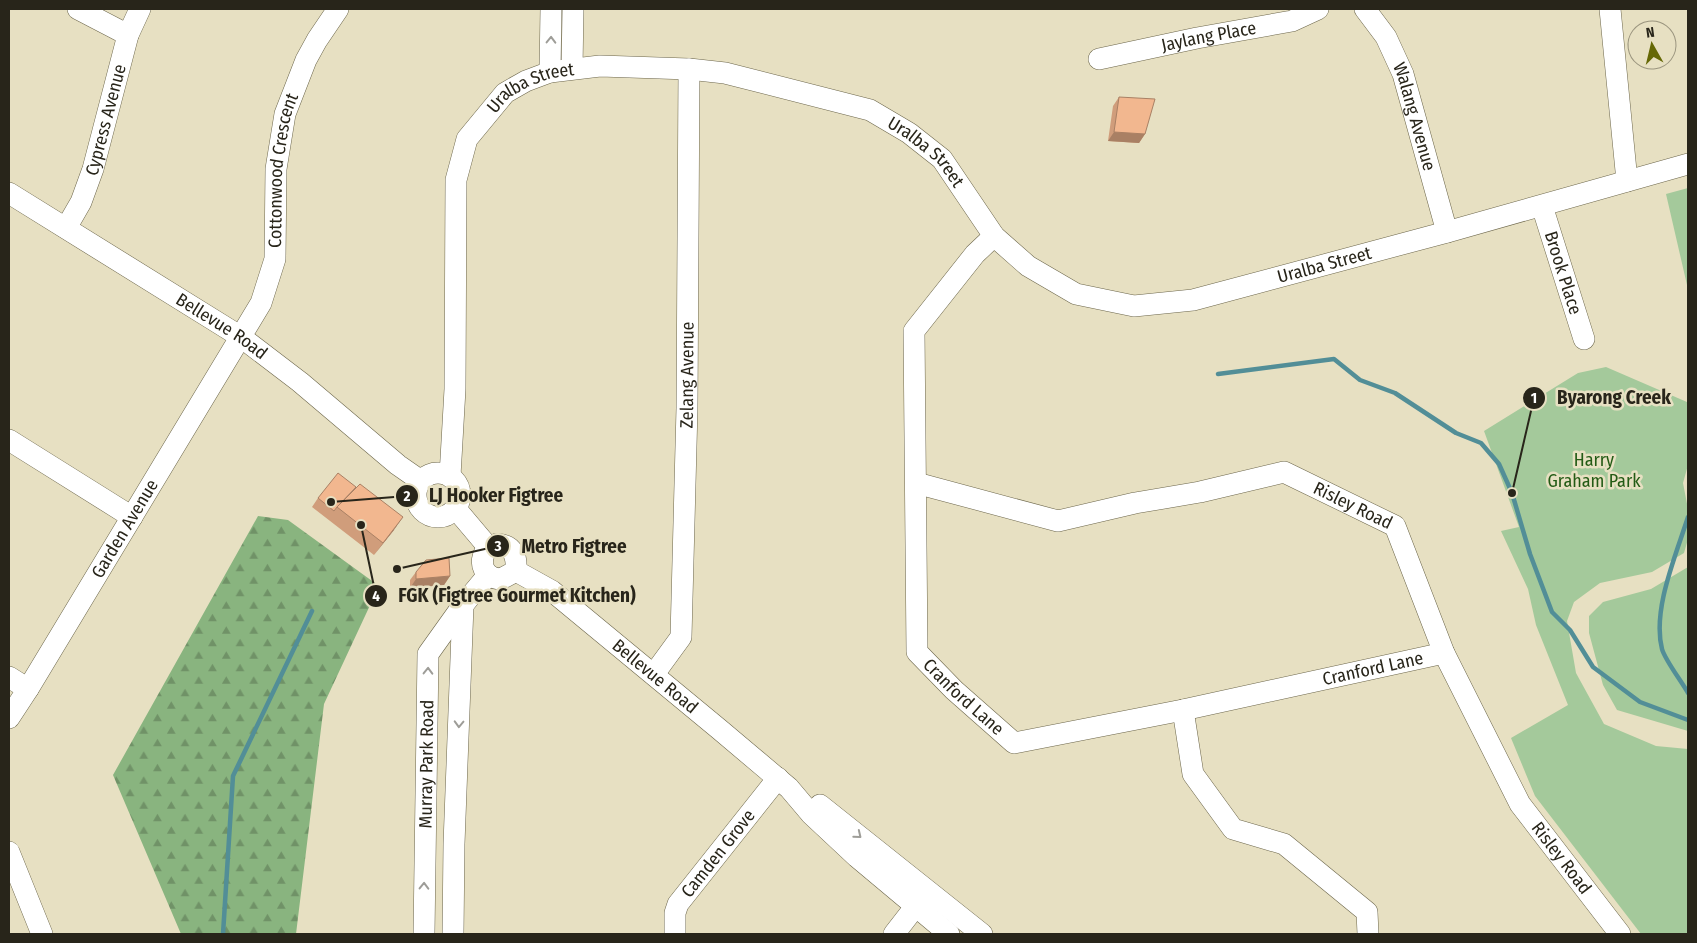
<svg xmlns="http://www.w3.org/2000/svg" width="1697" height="943" font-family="'Fira Sans Condensed',sans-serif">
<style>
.green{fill:#a4c99b}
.forest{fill:url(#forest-firs)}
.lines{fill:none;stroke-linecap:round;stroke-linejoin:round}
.stream{stroke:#528e97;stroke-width:4.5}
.minor-casing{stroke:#6c664b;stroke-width:22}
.minor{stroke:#fff;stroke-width:21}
.wall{fill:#d09d7b}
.shaded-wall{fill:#a98064}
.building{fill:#f2b78f;stroke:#a98064}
.oneway{stroke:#9e9d98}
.labels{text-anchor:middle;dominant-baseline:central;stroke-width:5;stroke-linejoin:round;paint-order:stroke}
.street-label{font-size:18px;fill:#28251a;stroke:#e7e0c2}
.park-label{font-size:18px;fill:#235b15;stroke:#e7e0c2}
.leader{fill:none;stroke:#28251a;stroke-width:2}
.callout-dot{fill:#28251a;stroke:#e7e0c2;stroke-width:2}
.mark-label{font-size:15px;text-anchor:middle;font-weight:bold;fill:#fff}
.callout-label{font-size:19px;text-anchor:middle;font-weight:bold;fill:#28251a;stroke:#e7e0c2;stroke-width:5;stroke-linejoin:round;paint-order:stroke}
</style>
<defs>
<pattern id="forest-firs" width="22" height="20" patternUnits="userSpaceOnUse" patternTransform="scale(1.25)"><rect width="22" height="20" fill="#89b47f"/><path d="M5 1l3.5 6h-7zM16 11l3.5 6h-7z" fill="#709267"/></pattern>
</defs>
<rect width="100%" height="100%" fill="#e7e0c2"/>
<path class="green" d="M 1688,188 L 1688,465 L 1683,483 L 1688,509 L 1688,539 L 1684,553 L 1652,572 L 1600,583 L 1574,602 L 1567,621 L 1576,673 L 1604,724 L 1656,746 L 1688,749 L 1688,934 L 1641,934 L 1535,796 L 1511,738 L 1568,705 L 1536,625 L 1528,589 L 1501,531 L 1519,527 L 1484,431 L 1578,373 L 1606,367 L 1687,402 L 1687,285 L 1666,194 Z
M 1688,567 L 1688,731 L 1617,710 L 1603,685 L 1589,633 L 1589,616 L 1603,602 L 1651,589 Z"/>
<path class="forest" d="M 258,516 L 288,520 L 379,586 L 324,704 L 296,934 L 181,934 L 113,775 Z"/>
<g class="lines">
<path class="stream" d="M 1218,374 L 1334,359 L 1360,380 L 1395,393 L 1456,433 L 1481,443 L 1499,464 L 1512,493 L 1530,554 L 1552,612 L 1570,630 L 1593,667 L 1640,702 L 1688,720
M 1688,517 C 1676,555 1652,610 1662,649 C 1665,660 1682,682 1688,693
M 223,934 L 233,776 L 312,611"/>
<g class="minor-casing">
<g id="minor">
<path d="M 78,9 L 128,35"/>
<path id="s1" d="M 1365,9 L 1386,37 L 1403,74 L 1447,232"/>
<path d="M 1610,9 L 1627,181"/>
<path id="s2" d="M 1099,59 L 1197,38 L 1292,21 L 1318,9"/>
<path d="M 572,68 L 573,9"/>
<path d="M 550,72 L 551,9"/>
<path id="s3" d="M 9,193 L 241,337 L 300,382 L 398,465 L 421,481"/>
<path id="s4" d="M 1542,206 L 1584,339"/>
<path id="s5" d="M 66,228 L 81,202 L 93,169 L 128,35 L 140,9"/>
<path id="s6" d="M 994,236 L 975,254 L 914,331 L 917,652 L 954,690 L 1014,743 L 1183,710 L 1444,653"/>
<path d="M 9,440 L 132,517"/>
<circle cx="438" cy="495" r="22"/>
<path id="s7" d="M 450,476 L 455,389 L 456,180 L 467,139 L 505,93 L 526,81 L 550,72 L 600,66 L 689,69 L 725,73 L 870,110 L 909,133 L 942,159 L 994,236 L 1028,266 L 1076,294 L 1134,306 L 1193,300 L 1447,232 L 1688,164"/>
<path id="s8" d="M 916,483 L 1058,521 L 1135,503 L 1200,492 L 1284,472 L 1395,526 L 1444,653 L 1520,804 L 1620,934"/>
<path d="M 456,509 L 489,548"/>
<path d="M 497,544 C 514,545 517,557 516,571 L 501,579 C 484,578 478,564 486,550 Z"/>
<path id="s9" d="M 516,571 L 552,591 L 719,729 L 789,788 L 811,814 L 857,857 L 949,934"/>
<path id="s10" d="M 654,674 L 681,637 L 687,408 L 689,69"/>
<path d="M 9,677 L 28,689"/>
<path d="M 1183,710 L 1193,774 L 1233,829 L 1284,844 L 1367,912 L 1368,934"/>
<path id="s11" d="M 9,718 L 28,689 L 261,303 L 275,259 L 276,169 L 285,114 L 306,60 L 317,40 L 338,9"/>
<path d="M 820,805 L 982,934"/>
<path d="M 9,852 L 42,934"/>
<path id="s12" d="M 424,934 L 428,654 L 463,605 L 488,575"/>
<path d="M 453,934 L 454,844 L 463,605"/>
<path id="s13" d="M 675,934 L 675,913 L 678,904 L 778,778"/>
<path d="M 894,934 L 915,907"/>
</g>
</g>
<use href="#minor" class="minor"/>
</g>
<path class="wall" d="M 1119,97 L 1145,134 L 1139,143 L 1108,141 L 1113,106 Z
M 318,498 L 394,530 L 374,555 L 312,507 Z
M 416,572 L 450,576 L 444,585 L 410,588 L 410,580 Z"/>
<path class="shaded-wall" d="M 1114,132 L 1145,134 L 1139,143 L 1108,141 Z
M 403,517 L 394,530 L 374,555 L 383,543 Z
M 450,576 L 444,585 L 410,588 L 416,579 Z"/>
<path class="building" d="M 1119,97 L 1155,99 L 1145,134 L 1114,132 Z
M 338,473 L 356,487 L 337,507 L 334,511 L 318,498 Z
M 360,484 L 403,517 L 383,543 L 337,507 Z
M 449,558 L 450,576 L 416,579 L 416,572 L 426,560 Z"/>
<defs><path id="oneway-chevron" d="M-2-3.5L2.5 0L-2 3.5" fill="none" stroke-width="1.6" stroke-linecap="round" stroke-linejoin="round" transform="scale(1.25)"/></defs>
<g class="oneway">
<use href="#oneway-chevron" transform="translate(551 40) rotate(-89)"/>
<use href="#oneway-chevron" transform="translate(428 671) rotate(-89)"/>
<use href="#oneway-chevron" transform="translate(459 724) rotate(92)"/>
<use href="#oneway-chevron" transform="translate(858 835) rotate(39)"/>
<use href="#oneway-chevron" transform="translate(424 886) rotate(-89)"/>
</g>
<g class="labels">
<g class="street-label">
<text stroke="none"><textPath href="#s2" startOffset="112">Jaylang Place</textPath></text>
<text stroke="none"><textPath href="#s7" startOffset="424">Uralba Street</textPath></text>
<text stroke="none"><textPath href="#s1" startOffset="120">Walang Avenue</textPath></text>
<text stroke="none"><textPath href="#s5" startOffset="116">Cypress Avenue</textPath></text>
<text stroke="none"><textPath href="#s7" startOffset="844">Uralba Street</textPath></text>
<text stroke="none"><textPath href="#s11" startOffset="621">Cottonwood Crescent</textPath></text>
<text stroke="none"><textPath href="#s7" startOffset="1309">Uralba Street</textPath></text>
<text stroke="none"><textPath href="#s4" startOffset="70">Brook Place</textPath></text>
<text stroke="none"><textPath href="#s3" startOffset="251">Bellevue Road</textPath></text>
<text stroke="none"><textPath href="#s10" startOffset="308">Zelang Avenue</textPath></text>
<text stroke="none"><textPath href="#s8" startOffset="455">Risley Road</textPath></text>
<text stroke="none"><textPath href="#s11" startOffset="222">Garden Avenue</textPath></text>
<text stroke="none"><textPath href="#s6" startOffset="945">Cranford Lane</textPath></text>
<text stroke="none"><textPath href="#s9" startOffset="175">Bellevue Road</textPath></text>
<text stroke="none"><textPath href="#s6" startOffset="510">Cranford Lane</textPath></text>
<text stroke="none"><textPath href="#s12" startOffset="170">Murray Park Road</textPath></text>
<text stroke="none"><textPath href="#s13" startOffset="95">Camden Grove</textPath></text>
<text stroke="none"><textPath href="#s8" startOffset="875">Risley Road</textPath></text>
</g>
<g class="park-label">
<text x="1594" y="460">Harry<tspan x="1594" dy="21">Graham Park</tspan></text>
</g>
</g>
<path class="leader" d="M1512 493L1534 398M331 502L407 496M397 569L498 546M361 525L376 596"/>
<g class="callout-dot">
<circle cx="1512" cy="493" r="5"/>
<circle cx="331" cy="502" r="5"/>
<circle cx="397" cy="569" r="5"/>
<circle cx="361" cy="525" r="5"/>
<circle cx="1534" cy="398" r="12"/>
<circle cx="407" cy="496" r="12"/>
<circle cx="498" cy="546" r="12"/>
<circle cx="376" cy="596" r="12"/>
</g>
<g class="mark-label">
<text x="1534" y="403">1</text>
<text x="407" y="501">2</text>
<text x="498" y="551">3</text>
<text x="376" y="601">4</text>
</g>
<g class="callout-label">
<text x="1614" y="404">Byarong Creek</text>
<text x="496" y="502">LJ Hooker Figtree</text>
<text x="574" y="553">Metro Figtree</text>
<text x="517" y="602">FGK (Figtree Gourmet Kitchen)</text>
</g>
<rect width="1697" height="943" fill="none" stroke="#28251a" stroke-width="20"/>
<g transform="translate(1652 45) rotate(352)"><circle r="24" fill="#e7e0c2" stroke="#9b957f"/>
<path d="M0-4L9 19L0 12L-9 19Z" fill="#656805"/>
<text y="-8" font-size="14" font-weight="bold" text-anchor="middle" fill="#28251a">N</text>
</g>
</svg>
